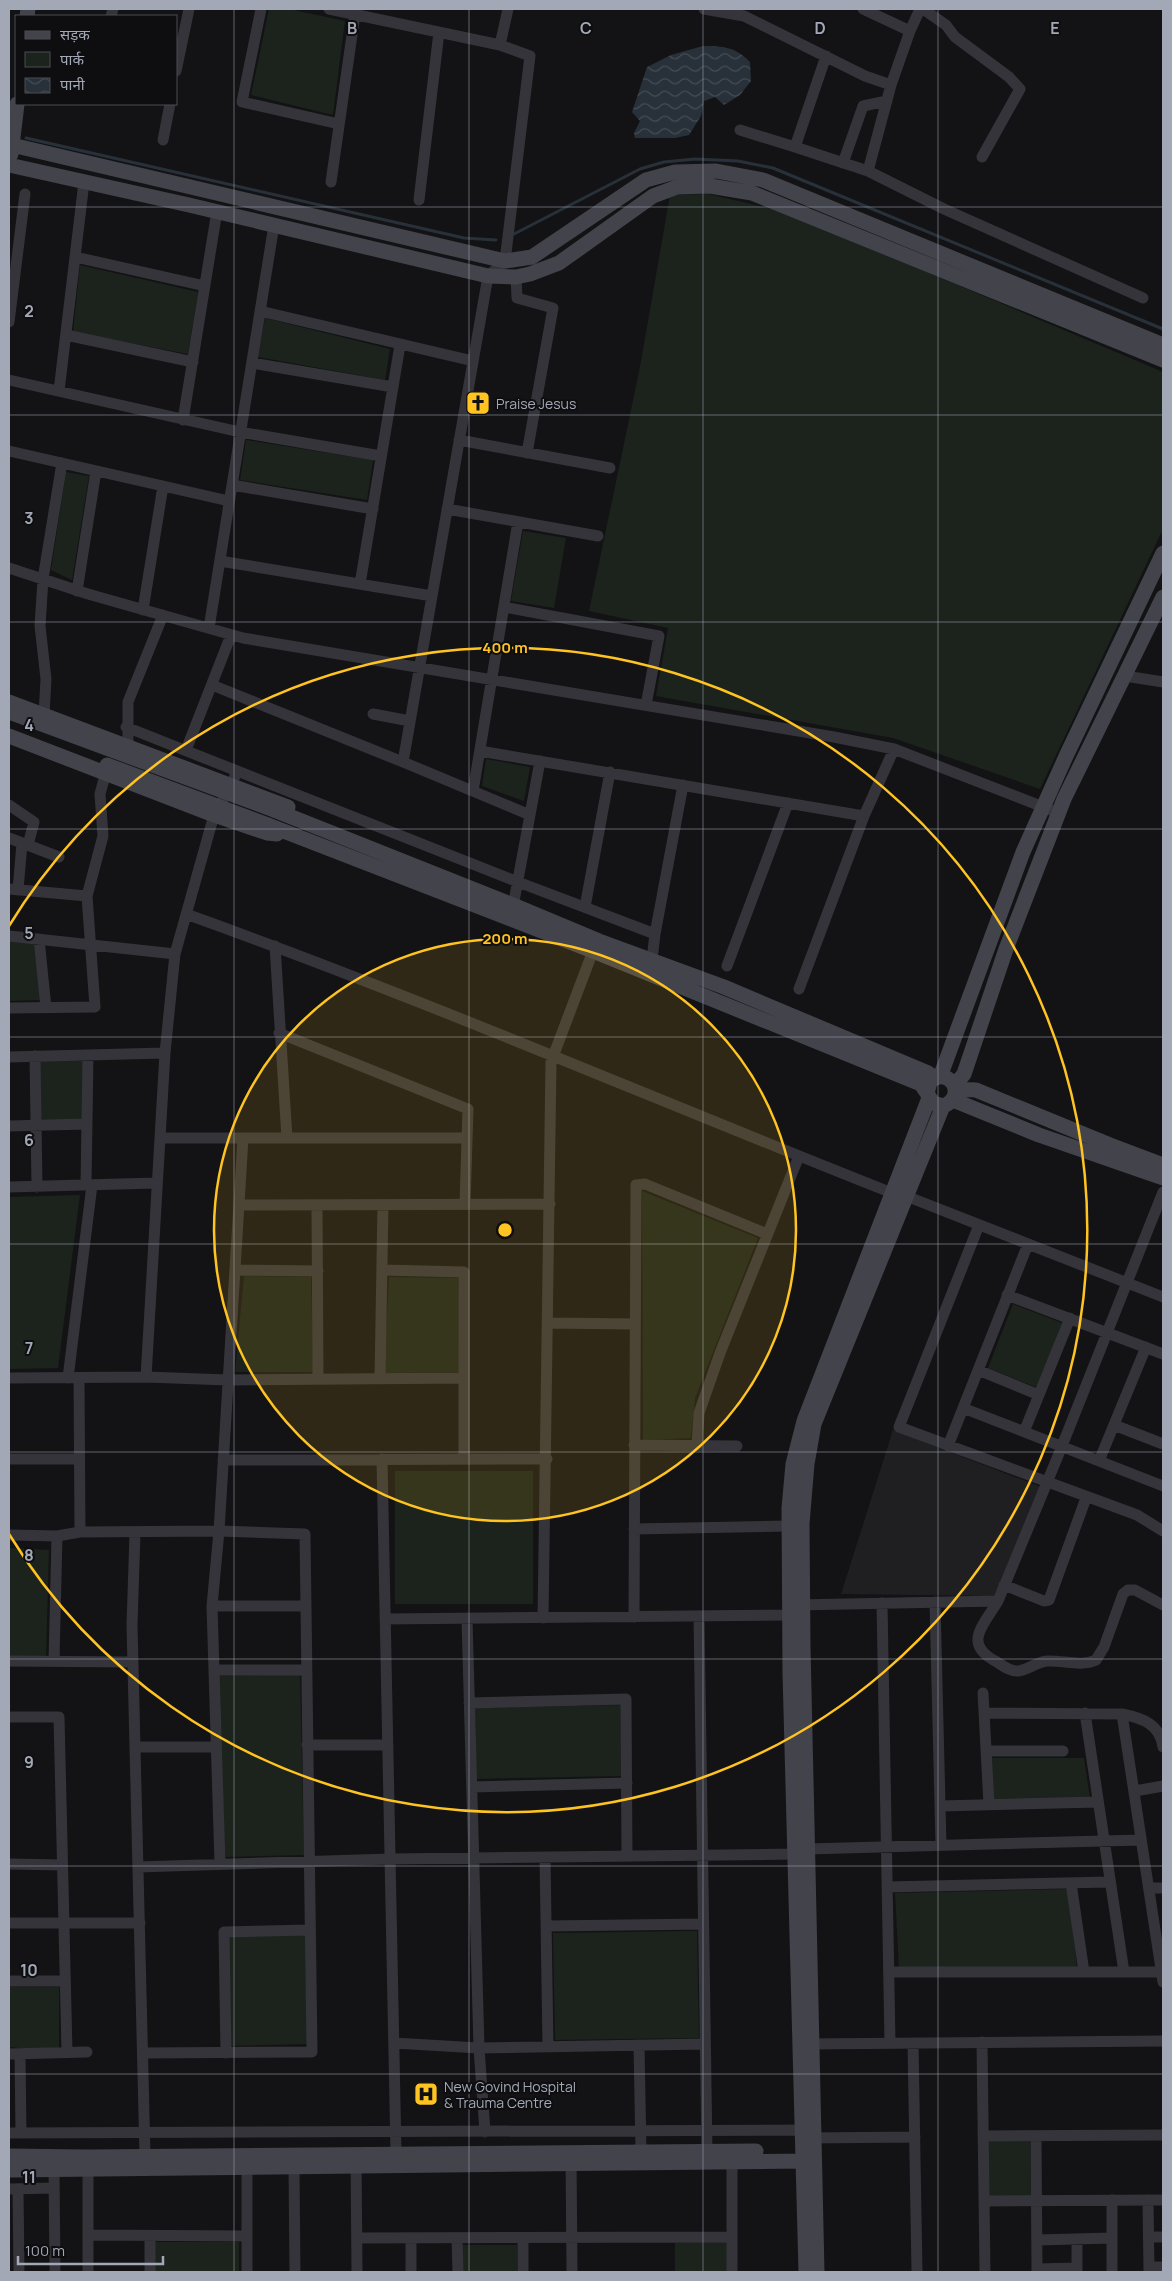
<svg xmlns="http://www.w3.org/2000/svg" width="1172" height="2281" font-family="Manrope,'Noto Sans Devanagari',sans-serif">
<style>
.built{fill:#1f1f22}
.green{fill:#1b231c}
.water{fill:url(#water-waves)}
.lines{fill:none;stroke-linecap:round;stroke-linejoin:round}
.stream{stroke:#28313a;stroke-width:3}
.street{stroke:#34343a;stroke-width:11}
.secondary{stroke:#42434b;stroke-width:15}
.secondary-bridge{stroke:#42434b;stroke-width:15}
.grid{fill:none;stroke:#a3a8b7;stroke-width:1;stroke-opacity:0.55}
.ring{fill:none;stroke:#ffc421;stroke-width:2.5}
.labels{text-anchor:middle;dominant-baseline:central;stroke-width:4;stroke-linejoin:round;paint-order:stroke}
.poi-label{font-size:14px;fill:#a3a8b7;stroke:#0e0e10;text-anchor:start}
.grid-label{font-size:16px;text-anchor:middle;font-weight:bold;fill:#a3a8b7;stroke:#0e0e10;stroke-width:4;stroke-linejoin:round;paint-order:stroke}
.centre{fill:#ffc421;stroke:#0e0e10;stroke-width:2.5}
.ring-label{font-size:15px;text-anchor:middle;font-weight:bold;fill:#ffc421;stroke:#0e0e10;stroke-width:4;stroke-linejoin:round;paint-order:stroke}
</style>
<defs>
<pattern id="water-waves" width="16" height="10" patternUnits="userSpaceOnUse" patternTransform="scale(1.25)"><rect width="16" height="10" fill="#28313a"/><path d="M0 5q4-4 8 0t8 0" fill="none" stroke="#444c54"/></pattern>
</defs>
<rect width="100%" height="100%" fill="#131315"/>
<path class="built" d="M 893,1430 L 1041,1487 L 996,1596 L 841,1594 Z"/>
<path class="green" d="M 269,9 L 289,9 L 345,21 L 333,115 L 251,95 Z
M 708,194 L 785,212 L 1163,372 L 1163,529 L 1040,789 L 893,738 L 656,696 L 668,628 L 589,611 L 640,367 L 670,195 Z
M 80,265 L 198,292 L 188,354 L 73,332 Z
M 265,318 L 390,349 L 385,380 L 258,357 Z
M 246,440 L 373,460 L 367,500 L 240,480 Z
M 66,472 L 89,476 L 72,580 L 51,570 Z
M 523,531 L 566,538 L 554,608 L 511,601 Z
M 486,759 L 530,767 L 524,801 L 482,786 Z
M 9,940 L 34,943 L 41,1000 L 9,1001 Z
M 37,1061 L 84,1061 L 84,1126 L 37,1126 Z
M 642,1191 L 758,1238 L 695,1398 L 691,1438 L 643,1440 Z
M 80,1195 L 58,1368 L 9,1369 L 9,1197 Z
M 244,1276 L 311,1277 L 313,1372 L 235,1372 Z
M 389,1277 L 458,1278 L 459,1372 L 384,1373 Z
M 1013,1304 L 1062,1323 L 1038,1388 L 988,1368 Z
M 395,1471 L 533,1471 L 533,1604 L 395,1604 Z
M 9,1548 L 49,1550 L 46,1658 L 9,1657 Z
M 300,1674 L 304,1855 L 223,1857 L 219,1676 Z
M 621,1705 L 622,1776 L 476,1779 L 474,1708 Z
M 988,1758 L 1084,1758 L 1090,1798 L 991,1801 Z
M 1068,1889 L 1077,1967 L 899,1968 L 895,1893 Z
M 697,1931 L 699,2038 L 555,2040 L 553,1933 Z
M 305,1934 L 307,2044 L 229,2046 L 227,1936 Z
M 9,1987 L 59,1987 L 59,2052 L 9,2047 Z
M 1030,2140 L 1031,2196 L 989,2197 L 988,2141 Z
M 155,2242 L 239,2242 L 239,2272 L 155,2272 Z
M 675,2243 L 727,2243 L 727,2272 L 675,2272 Z
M 462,2245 L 517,2245 L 517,2272 L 462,2272 Z"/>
<path class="water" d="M 703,46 C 723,46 736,47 750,62 L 751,81 L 740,95 L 724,105 L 715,97 L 704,101 L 701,116 L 689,135 L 675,138 L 635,138 L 634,133 L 640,121 L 632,112 L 647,67 L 671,55 Z"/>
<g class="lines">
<path class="stream" d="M 26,138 L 464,238 L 496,240
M 514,234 L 640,169 L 664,162 L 695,159 L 738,161 L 773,168 L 1163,329"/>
<path class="street" d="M 261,9 L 242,102 L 339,124
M 329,9 L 500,45
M 704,9 L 744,16 L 865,76 L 891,85
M 863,9 L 910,31 L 891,85 L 868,171
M 923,9 L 946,25 L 955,37 L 1009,77 L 1020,89 L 982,157
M 111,16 L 113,9
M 910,31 L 920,9
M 176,71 L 189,9
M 740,130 L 795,147 L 826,56
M 163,140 L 170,104
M 795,147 L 868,171 L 944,209 L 1143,298
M 843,163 L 863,106 L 887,101
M 331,182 L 355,14
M 419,200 L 439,32
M 75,257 L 205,286
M 516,277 L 517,298 L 553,308 L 527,453
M 260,311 L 473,361
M 9,322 L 25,194
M 66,335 L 193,362
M 252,363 L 393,387
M 9,380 L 240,432 L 381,456
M 59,391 L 84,182
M 183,420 L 217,211
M 459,440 L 610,468
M 9,451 L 229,501
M 232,485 L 373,509
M 447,509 L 598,536
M 220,561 L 432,596
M 9,568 L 88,594 L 243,638 L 834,737 L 894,749 L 1051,810
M 360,584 L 400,345
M 77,591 L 96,471
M 504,607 L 659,636 L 646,705
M 143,610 L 163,486
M 209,628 L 274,225
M 1125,676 L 1163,682
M 212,685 L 403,762 L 530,815
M 373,714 L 410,721
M 44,715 L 46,679 L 40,626 L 43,579 L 62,463
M 126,727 L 518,882 L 655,934
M 128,746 L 128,702 L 163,615
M 186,750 L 231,635
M 480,751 L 864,816
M 403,762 L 488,276 L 505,261 L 530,56 L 500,45 L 508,9
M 237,771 L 231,786 L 214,815 L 175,954 L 165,1053 L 146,1377 L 228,1380 L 464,1378
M 473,791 L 518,522
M 9,805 L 34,822 L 28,845
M 9,838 L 59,857
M 9,889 L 87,896 L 95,1007 L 9,1008
M 18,890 L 22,843
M 87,896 L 103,836 L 100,794 L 106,772
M 585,907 L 610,772
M 512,912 L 540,761
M 186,914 C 424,999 656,1100 892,1193
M 9,936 L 175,954
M 39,939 L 46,1008
M 275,946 L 287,1138
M 727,966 L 788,803
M 651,968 L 655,934 L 683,785
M 799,989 L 864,816 L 894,749
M 279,1033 L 468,1109 L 465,1204
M 35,1056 L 37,1187
M 9,1057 L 165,1053
M 9,1126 L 87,1124
M 160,1138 L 466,1138
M 86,1185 L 88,1055
M 9,1187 L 157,1183
M 906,1196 L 1163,1297
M 240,1205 L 550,1204
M 317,1205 L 318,1379
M 979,1225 L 899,1427 L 1137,1515 L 1163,1531
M 236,1270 L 318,1271
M 382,1270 L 464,1272 L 464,1459
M 1007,1295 L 1163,1354
M 548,1323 L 635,1324
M 978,1370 L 1039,1395
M 9,1378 L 146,1377
M 68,1378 L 92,1185
M 79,1378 L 80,1532
M 380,1378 L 383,1205
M 963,1408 L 1163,1486
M 1114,1425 L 1163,1444
M 1024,1432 L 1070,1318
M 634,1445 L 737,1446
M 697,1446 L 699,1413 L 720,1353 L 799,1156
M 948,1446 L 1028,1244
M 9,1459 L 78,1459
M 382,1459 L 396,2153
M 223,1460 L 547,1459
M 1099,1461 L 1146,1347
M 634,1529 L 789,1526
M 135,1533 L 132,1625 L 145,2156
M 9,1535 L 57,1536 L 80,1532 L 219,1531 L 305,1534 L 312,2052 L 143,2053
M 1004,1585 L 1044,1601 L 1049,1600 L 1086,1498
M 998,1601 C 983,1626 962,1644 997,1662 C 1003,1666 1011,1672 1018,1671 C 1028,1670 1036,1662 1047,1661 C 1063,1660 1081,1667 1096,1660 L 1104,1647 L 1123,1594 L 1128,1590 L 1135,1590 L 1163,1605
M 935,1602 L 941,1845
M 882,1603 L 890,2043
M 796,1605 L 998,1601 L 1060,1451 L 1163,1192
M 212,1606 L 306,1606
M 699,1616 L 707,2152
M 634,1617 L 636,1185 L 645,1184 L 767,1234
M 467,1618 L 479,2048 L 485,2132
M 543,1618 L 551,1062 L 593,951
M 385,1619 L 796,1615
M 9,1661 L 133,1662
M 54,1661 L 57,1536
M 214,1670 L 306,1670
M 983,1693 L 989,1805
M 469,1703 L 626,1699 L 627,1856
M 984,1713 L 1122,1714 C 1142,1718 1160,1724 1163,1747
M 1085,1713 L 1124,1972
M 1122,1714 L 1163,1982
M 9,1717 L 59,1717 L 67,2052
M 307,1745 L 388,1745
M 135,1747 L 216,1747
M 986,1751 L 1063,1751
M 472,1787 L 627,1783
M 1135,1791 L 1163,1786
M 940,1806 L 1098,1802
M 545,1857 L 548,2047
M 9,1864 L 62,1865
M 220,1864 L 212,1606 L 219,1531 L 243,1138
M 138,1867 L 390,1859 L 795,1854 L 807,1849 L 1141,1840
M 1071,1883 L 1084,1972
M 887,1887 L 1110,1882
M 1149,1888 L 1163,1888
M 9,1923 L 140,1923
M 546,1926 L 703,1924
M 889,1972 L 1163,1972
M 9,1981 L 65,1981
M 982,2042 L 985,2272
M 394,2043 L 479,2048 L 705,2044
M 913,2043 L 917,2272
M 805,2044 L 1163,2041
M 639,2045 L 641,2152
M 226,2053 L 224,1932 L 310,1930
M 9,2054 L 87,2052
M 20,2054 L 21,2133
M 9,2133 L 809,2130
M 983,2136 L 1163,2135
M 1036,2136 L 1037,2272
M 807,2138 L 915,2137
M 571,2156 L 572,2272
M 356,2158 L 357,2272
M 88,2161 L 88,2272
M 732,2162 L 732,2272
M 294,2167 L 295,2272
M 54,2170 L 55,2272
M 9,2189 L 54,2188
M 18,2189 L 19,2272
M 1112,2200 L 1112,2272
M 1148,2200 L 1149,2272
M 984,2201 L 1163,2200
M 88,2235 L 246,2236
M 1149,2237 L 1163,2237
M 357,2238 L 732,2237
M 411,2238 L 411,2272
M 457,2238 L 458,2272
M 523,2239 L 523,2272
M 1077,2239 L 1077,2272
M 1037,2240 L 1112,2238
M 1149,2267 L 1163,2267
M 1037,2269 L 1077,2268
M 150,2272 L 150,2236
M 247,2272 L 247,2162"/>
<path class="secondary" d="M 27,16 L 28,9
M 12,145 L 505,261 L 532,257 L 646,180 L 675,172 L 716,171 L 763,180 L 1163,345
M 11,154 L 17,104
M 9,165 L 189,205 L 488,276 L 516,277 L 530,274 L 559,263 L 653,196 L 677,187 L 710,186 L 752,193 L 1163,360
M 9,702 L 288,807
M 9,736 L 214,815 L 267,833 L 277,834
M 274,810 L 513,905 L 599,941 L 724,987 L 928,1073 L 935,1078
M 268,825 L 593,951 L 921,1084 L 927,1093
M 940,1077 L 1023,852 L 1067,754 L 1163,553
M 955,1085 L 964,1074 L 1006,949 L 1064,799 L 1163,597
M 956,1089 L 976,1090 L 1110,1145 L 1163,1165
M 953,1100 L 1039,1135 L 1163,1178
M 9,2156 L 88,2157 L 756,2151
M 9,2170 L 804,2161 L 811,2157
M 806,2272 L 790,1673 L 789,1508 L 793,1464 L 804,1421 L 929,1098
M 817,2272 L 803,1646 L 802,1524 L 807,1464 L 814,1424 L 943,1106 C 954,1102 958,1093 953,1083 C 946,1075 938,1075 930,1082 L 927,1093 L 933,1103 L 943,1106"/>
<path class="secondary-bridge" d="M 9,712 L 274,810
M 107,765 L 268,825"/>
</g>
<path class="grid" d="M 234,9 L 234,2272M 469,9 L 469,2272M 703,9 L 703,2272M 938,9 L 938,2272M 9,207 L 1163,207M 9,415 L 1163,415M 9,622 L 1163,622M 9,829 L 1163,829M 9,1037 L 1163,1037M 9,1244 L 1163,1244M 9,1452 L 1163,1452M 9,1659 L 1163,1659M 9,1866 L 1163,1866M 9,2074 L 1163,2074"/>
<circle cx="505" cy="1230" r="291" fill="#ffc421" fill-opacity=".12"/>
<g class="ring">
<circle cx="505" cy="1230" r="291"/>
<path d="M9 926A582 582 0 1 1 9 1534"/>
</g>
<defs>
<g id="church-square" transform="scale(1.25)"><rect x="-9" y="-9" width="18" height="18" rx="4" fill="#ffc421" stroke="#0e0e10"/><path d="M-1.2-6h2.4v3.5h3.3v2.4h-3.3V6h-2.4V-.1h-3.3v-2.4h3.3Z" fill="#111"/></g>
<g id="hospital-square" transform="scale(1.25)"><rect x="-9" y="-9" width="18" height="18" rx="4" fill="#ffc421" stroke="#0e0e10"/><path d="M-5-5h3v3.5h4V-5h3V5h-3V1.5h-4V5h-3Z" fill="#111"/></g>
</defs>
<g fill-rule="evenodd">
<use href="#church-square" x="478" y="403"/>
<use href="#hospital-square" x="426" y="2094"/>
</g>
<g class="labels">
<g class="poi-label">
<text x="496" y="403">Praise Jesus</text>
<text x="444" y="2086">New Govind Hospital<tspan x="444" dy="16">&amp; Trauma Centre</tspan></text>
</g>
</g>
<g class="grid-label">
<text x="352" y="34">B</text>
<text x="586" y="34">C</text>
<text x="820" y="34">D</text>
<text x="1055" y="34">E</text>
<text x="29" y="317">2</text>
<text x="29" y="524">3</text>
<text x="29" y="731">4</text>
<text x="29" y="939">5</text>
<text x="29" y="1146">6</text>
<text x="29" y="1354">7</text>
<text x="29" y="1561">8</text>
<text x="29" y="1768">9</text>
<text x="29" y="1976">10</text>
<text x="29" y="2183">11</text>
</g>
<circle cx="505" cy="1230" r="8" class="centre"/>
<g class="ring-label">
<text x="505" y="653">400 m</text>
<text x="505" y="944">200 m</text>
</g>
<rect width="1172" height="2281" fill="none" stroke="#a3a8b7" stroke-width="20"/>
<rect x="15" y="15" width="162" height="90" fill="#0e0e10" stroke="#4a4c53"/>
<rect x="25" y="31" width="25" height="8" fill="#42434b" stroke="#4a4c53"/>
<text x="60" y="40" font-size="15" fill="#a3a8b7">सड़क</text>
<rect x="25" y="52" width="25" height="15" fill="#1b231c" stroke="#4a4c53"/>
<text x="60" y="65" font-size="15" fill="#a3a8b7">पार्क</text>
<rect x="25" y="78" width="25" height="15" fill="url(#water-waves)" stroke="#4a4c53"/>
<text x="60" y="90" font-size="15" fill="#a3a8b7">पानी</text>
<path d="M18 2256v8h145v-8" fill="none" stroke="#a3a8b7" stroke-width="2.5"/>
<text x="25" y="2256" font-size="15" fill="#a3a8b7" stroke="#0e0e10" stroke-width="4" paint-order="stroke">100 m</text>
</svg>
